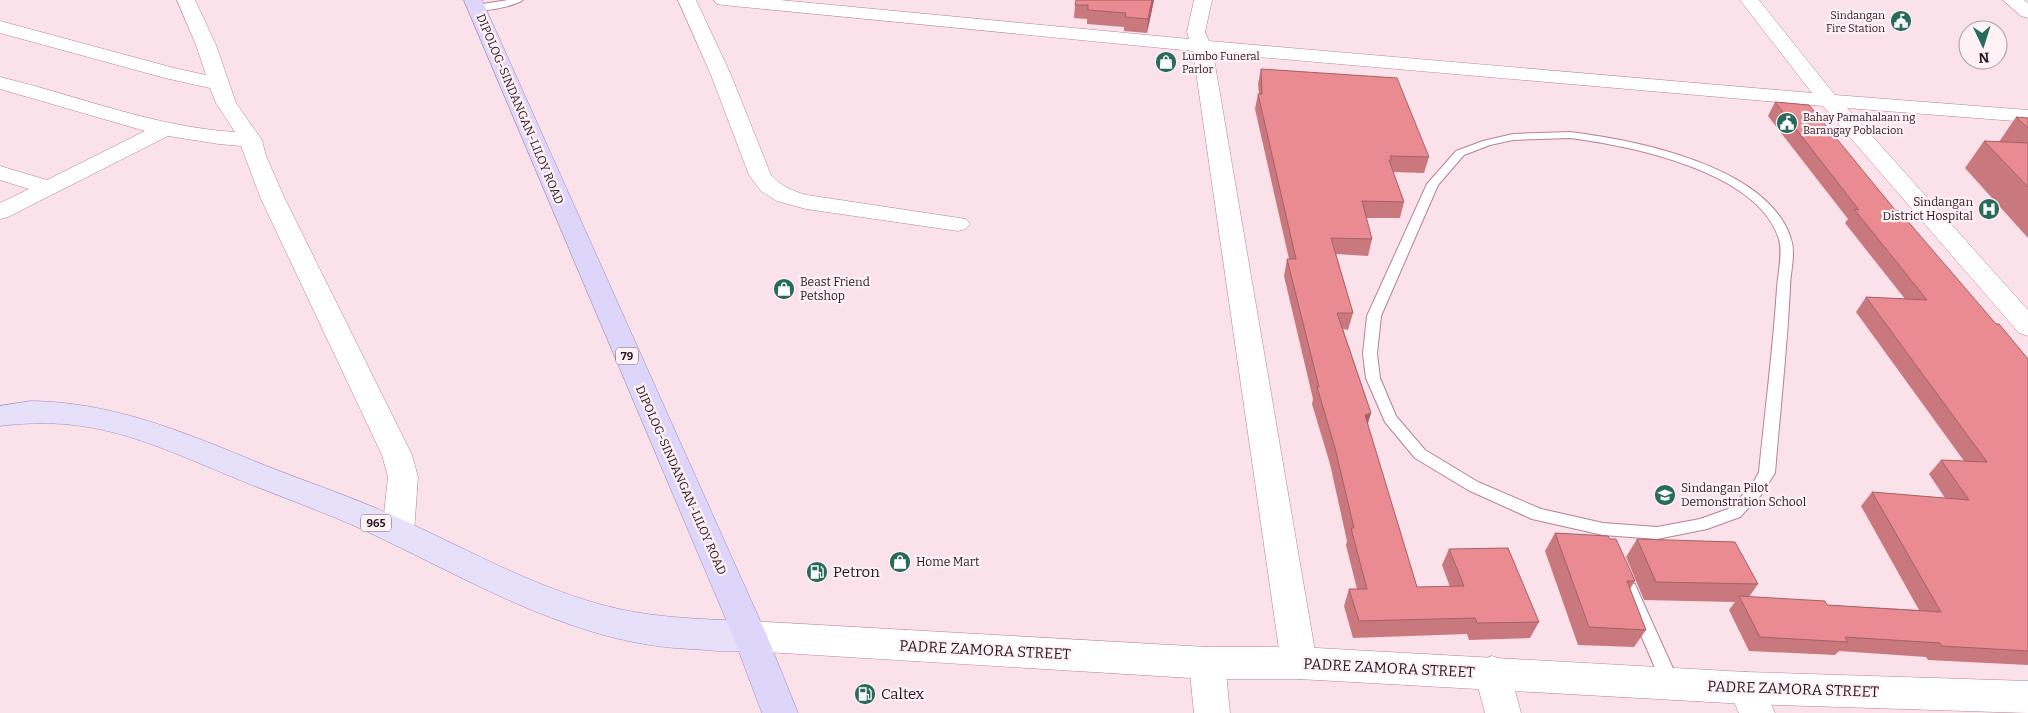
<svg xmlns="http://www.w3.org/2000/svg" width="2028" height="713" font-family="Bitter,serif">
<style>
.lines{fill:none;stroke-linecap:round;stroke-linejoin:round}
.service-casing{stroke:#b88195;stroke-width:2}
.minor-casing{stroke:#b88195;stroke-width:1}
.tertiary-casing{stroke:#b88195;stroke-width:1}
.primary-casing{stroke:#9a8cad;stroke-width:1}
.trunk-casing{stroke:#9a8cad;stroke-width:1}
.service{fill:#fff;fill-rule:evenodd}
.minor{fill:#fff;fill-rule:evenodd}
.tertiary{fill:#fff;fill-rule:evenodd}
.primary{fill:#e6e0fb;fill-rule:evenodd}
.trunk{fill:#ded6fa;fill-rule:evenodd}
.wall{fill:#c9787e}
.shaded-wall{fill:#a46166}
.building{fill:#ea8b92;stroke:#a46166}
.labels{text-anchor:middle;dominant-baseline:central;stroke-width:4.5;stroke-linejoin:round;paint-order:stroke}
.far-poi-label{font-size:11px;fill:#2b161f;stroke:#fff2f7;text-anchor:start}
.shield{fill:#fff2f7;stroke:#6b5860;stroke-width:1}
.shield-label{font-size:11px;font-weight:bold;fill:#2b161f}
.street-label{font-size:12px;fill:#2b161f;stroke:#fff2f7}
.poi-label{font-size:12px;fill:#2b161f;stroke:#fff2f7;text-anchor:start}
.near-poi-label{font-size:15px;fill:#2b161f;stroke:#fff2f7;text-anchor:start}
.near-street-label{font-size:15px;fill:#2b161f;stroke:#fff2f7}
</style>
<rect width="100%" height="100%" fill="#fae1ea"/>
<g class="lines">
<g class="service-casing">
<path id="service" d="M 508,0 L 523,0 C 515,6 479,14 471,8 L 476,5 Z
M 1570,132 C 1635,140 1769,166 1791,239 C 1796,254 1790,273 1790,288 C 1787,350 1780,411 1775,473 L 1761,495 L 1740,517 L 1707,529 L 1657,539 L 1603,535 L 1532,519 L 1468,490 L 1415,458 L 1385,422 L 1366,378 L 1363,354 L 1367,316 L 1427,184 L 1456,151 L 1483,141 L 1513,134 ZM 1570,138 C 1631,146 1758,171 1779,239 C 1783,254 1778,273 1777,288 C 1773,350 1765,411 1759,472 L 1751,487 L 1728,509 L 1700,519 L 1657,527 L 1603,523 L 1541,509 L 1478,482 L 1425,450 L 1396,416 L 1380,378 L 1377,354 L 1381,316 L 1438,185 L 1464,155 L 1490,145 L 1513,140 Z
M 1629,582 L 1635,584 L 1637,589 L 1680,684 L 1677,690 L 1671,692 L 1665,690 L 1662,684 L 1621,589 L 1623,584 Z"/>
</g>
<g class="minor-casing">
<path id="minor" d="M 177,0 L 195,0 L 216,45 L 236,103 L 262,140 L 266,156 L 285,199 L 412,455 L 418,477 L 414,532 L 409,541 L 398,545 L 387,541 L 382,532 L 388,477 L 382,455 L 261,199 L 241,146 L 219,144 L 168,136 L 8,217 L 0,219 L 0,203 L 29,189 L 0,180 L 0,166 L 47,180 L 145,131 L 0,89 L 0,77 C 79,96 154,127 235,132 L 216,103 L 210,88 L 165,78 L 0,33 L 0,21 L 174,68 L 206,75 L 196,45 Z
M 678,0 L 696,0 L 731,75 L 771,175 C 781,186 792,191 807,195 L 966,219 L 970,224 L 966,229 L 958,231 L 806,209 L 777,201 L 761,191 L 749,175 L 711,75 Z
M 714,0 L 780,0 L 1189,39 L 1187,32 L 1194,0 L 1212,0 L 1205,32 L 1209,41 L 1812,93 L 1740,0 L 1759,0 L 1835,95 L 2028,110 L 2028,122 L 1847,108 L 2028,310 L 2028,336 L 2019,333 L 1823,106 L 1213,53 L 1317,663 L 1312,674 L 1299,679 L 1286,674 L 1281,663 L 1193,51 L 723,5 L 717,4 Z
M 2003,0 L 2024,0 L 2028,3 L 2028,18 L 2021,16 Z
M 1207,647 L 1220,652 L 1225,663 L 1230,713 L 1194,713 L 1189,663 L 1194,652 Z
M 1492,656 L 1505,661 L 1510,672 L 1521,713 L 1485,713 L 1474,672 L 1479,661 Z
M 1746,672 L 1759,677 L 1775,713 L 1739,713 L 1728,688 L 1733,677 Z"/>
</g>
<g class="tertiary-casing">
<path id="tertiary" d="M 750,621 L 1207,647 L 1299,647 L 1746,672 L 2028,681 L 2028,713 L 1746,704 L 1299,679 L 1207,679 L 750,651 L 738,647 L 733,636 L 738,625 Z"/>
</g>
<g class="primary-casing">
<path id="primary" d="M 31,401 C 109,402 176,429 247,458 C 295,478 345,494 392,515 C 461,546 527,584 599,604 C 649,618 698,619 750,621 L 762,625 L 767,636 L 762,647 C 740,655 713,650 690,649 C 575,644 474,582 372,534 C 326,512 277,496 230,476 C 148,442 91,414 0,426 L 0,406 Z"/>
</g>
<g class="trunk-casing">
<path id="trunk" d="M 464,0 L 482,0 L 767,636 L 798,713 L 762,713 L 733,636 Z"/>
</g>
<use href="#service" class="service"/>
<use href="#minor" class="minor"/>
<use href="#tertiary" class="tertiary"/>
<use href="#primary" class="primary"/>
<use href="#trunk" class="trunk"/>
</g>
<path class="wall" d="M 1154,0 L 1147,33 L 1124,31 L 1124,27 L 1087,24 L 1087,19 L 1074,18 L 1075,5 Z
M 1261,69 L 1429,157 L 1424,173 L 1393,172 L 1404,202 L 1400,218 L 1366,218 L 1372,239 L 1368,256 L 1336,254 L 1353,313 L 1348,330 L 1343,329 L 1371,413 L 1367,424 L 1417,587 L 1450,587 L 1442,565 L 1449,549 L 1539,622 L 1530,638 L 1469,640 L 1467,634 L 1353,638 L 1344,606 L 1349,589 L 1357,589 L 1346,545 L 1347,541 L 1330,464 L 1312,404 L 1313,399 L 1284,276 L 1287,259 L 1289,259 L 1255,109 L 1258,94 L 1259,94 L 1258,84 Z
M 1775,102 L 1896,211 L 1996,324 L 2028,359 L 2028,665 L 1928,660 L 1926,657 L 1839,651 L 1835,655 L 1749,651 L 1729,610 L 1735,602 L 1644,600 L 1626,557 L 1637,539 L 1758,584 L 1749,597 L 1827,605 L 1919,610 L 1861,506 L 1872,492 L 1945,498 L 1929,474 L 1941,460 L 1964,461 L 1856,312 L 1866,297 L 1905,299 L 1845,223 L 1848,219 L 1768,116 Z
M 2016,117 L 2028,118 L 2028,238 L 1965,168 L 1984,141 L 1999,142 Z
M 1555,533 L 1610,539 L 1635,581 L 1630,589 L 1646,630 L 1634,647 L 1578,645 L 1545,551 Z"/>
<path class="shaded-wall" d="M 1152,0 L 1154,0 L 1147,33 L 1148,19 Z
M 1371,413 L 1366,430 L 1365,415 Z"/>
<path class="building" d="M 1076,0 L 1152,0 L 1148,19 L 1125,17 L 1126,13 L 1088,10 L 1088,5 L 1075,5 Z
M 1261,69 L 1397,78 L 1429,157 L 1390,156 L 1392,160 L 1389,160 L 1404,202 L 1362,201 L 1372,239 L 1331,238 L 1353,313 L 1337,313 L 1371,413 L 1365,415 L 1417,587 L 1464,586 L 1449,549 L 1508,548 L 1539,622 L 1477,623 L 1475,618 L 1359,621 L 1349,589 L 1367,589 L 1351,528 L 1354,528 L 1335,448 L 1317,387 L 1319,387 L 1287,259 L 1296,259 L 1258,94 L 1262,94 Z
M 1775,102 L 1809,105 L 1896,211 L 1899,211 L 1996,324 L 1999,324 L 2028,359 L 2028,651 L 1942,646 L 1940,643 L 1845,637 L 1848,642 L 1760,637 L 1739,596 L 1825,601 L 1827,605 L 1941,612 L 1872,492 L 1969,500 L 1941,460 L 1987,462 L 1866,297 L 1927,300 L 1854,209 L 1859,210 Z
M 2016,117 L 2028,118 L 2028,128 Z
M 1984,141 L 2028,143 L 2028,187 Z
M 1555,533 L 1608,536 L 1610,539 L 1616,539 L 1635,581 L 1627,581 L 1646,630 L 1589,627 Z
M 1637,539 L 1735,542 L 1758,584 L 1656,582 Z"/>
<defs>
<g id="civic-disc" transform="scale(1.125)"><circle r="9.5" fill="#286b5b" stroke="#fff2f7"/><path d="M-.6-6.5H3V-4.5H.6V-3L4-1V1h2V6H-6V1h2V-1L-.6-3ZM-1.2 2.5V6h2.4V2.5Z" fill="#fff"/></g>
<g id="shop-disc" transform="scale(1.125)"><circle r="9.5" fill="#286b5b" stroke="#fff2f7"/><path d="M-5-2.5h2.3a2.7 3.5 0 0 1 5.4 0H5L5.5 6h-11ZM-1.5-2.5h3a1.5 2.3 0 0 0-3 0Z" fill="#fff"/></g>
<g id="hospital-disc" transform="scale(1.125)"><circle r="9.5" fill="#286b5b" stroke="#fff2f7"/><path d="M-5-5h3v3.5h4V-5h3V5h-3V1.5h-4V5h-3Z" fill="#fff"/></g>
<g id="school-disc" transform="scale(1.125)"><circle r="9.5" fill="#286b5b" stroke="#fff2f7"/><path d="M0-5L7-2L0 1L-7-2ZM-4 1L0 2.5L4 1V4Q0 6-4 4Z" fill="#fff"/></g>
<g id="fuel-disc" transform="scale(1.125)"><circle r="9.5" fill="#286b5b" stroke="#fff2f7"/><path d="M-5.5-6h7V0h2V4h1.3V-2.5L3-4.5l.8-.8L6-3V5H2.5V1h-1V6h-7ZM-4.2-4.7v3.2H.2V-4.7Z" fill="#fff"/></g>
</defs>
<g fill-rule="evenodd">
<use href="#civic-disc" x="1901" y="21"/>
<use href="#shop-disc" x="1166" y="62"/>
<use href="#civic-disc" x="1787" y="123"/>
<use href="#hospital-disc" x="1989" y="209"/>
<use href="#shop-disc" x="784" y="289"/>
<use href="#school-disc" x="1665" y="495"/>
<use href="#shop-disc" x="900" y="562"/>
<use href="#fuel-disc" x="817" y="572"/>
<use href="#fuel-disc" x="865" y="694"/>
</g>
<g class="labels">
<g class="far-poi-label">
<text x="1885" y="15" text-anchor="end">Sindangan<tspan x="1885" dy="13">Fire Station</tspan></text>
<text x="1182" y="56">Lumbo Funeral<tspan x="1182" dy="13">Parlor</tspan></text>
<text x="1803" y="117">Bahay Pamahalaan ng<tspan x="1803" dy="13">Barangay Poblacion</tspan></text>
</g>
<g class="shield">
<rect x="616" y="347.5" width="22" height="17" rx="4"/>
<rect x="361" y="514.5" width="30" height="17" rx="4"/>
</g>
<g class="shield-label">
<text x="627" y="356">79</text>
<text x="376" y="523">965</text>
</g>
<g class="street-label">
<text transform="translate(520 109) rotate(67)">DIPOLOG-SINDANGAN-LILOY ROAD</text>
<text transform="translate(681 480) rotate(66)">DIPOLOG-SINDANGAN-LILOY ROAD</text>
</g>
<g class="poi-label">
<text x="1973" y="202" text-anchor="end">Sindangan<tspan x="1973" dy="14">District Hospital</tspan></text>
<text x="800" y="282">Beast Friend<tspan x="800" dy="14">Petshop</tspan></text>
<text x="1681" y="488">Sindangan Pilot<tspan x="1681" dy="14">Demonstration School</tspan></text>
<text x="916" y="562">Home Mart</text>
</g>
<g class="near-poi-label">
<text x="833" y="572">Petron</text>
<text x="881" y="694">Caltex</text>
</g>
<g class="near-street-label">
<text transform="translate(985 650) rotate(3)">PADRE ZAMORA STREET</text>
<text transform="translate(1389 668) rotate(3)">PADRE ZAMORA STREET</text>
<text transform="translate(1793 689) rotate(2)">PADRE ZAMORA STREET</text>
</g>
</g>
<g transform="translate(1983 45) rotate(176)"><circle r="24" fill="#fff2f7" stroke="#aa9aa1"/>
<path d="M0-4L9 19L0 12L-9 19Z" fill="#286b5b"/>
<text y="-8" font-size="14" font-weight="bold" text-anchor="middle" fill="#2b161f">N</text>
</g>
</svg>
